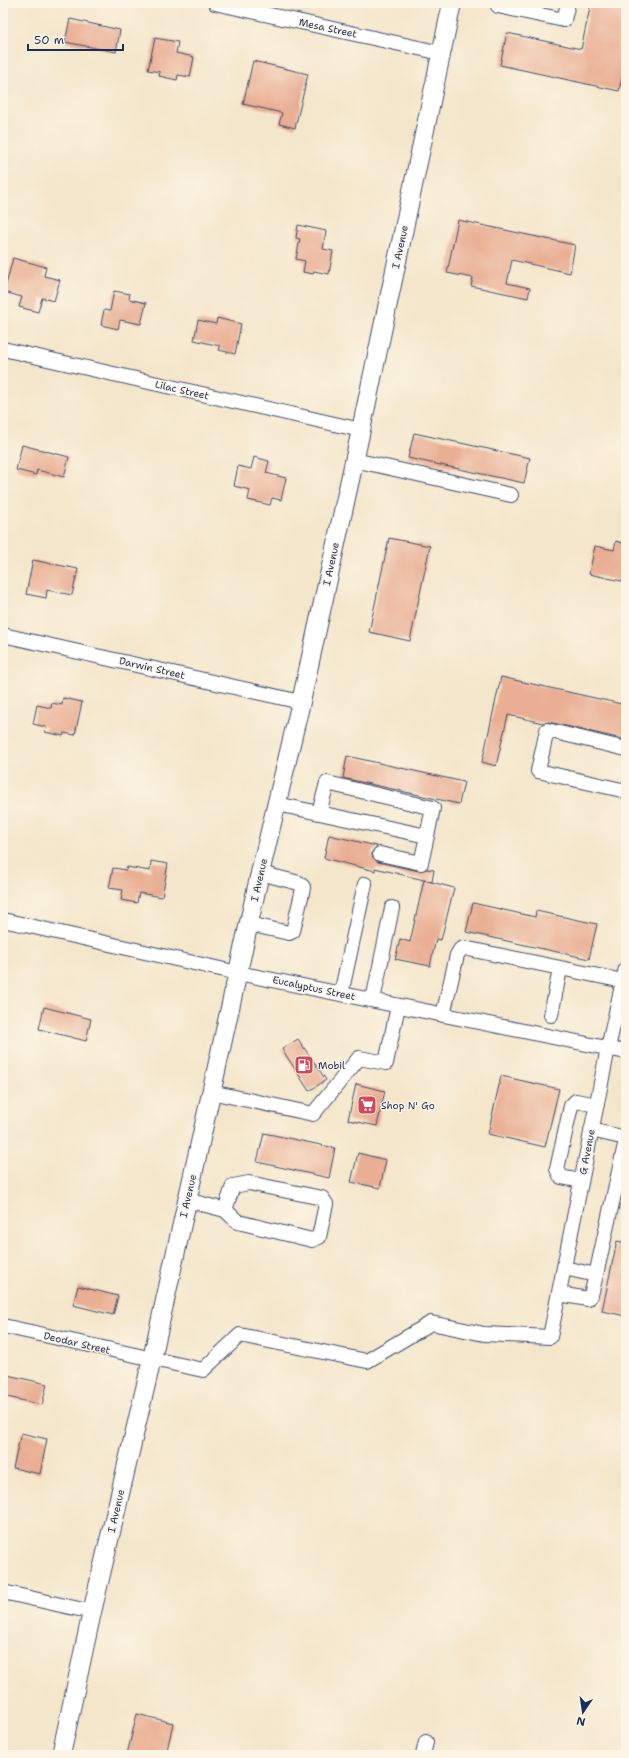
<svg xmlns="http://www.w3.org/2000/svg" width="629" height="1758" font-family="'Shantell Sans',sans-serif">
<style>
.building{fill:#e9ae93}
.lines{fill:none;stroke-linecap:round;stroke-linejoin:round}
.minor-casing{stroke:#3c4a6e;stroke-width:16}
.major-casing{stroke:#3c4a6e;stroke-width:20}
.minor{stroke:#fff;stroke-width:14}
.major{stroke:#fff;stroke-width:18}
.labels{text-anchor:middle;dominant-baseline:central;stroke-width:3;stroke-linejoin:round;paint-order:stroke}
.street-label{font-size:10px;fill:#1b2f5e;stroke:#fcf5e5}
.poi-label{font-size:10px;fill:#1b2f5e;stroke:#fcf5e5;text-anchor:start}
</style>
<rect width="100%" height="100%" fill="#fcf5e5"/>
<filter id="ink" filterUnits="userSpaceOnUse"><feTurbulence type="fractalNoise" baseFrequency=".025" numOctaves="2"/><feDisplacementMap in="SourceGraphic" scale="8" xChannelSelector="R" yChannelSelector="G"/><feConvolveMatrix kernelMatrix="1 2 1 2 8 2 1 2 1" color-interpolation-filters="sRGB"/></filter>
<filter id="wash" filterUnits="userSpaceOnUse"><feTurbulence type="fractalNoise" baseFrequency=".012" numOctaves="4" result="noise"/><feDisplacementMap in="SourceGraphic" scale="16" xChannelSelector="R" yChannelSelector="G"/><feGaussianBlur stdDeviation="0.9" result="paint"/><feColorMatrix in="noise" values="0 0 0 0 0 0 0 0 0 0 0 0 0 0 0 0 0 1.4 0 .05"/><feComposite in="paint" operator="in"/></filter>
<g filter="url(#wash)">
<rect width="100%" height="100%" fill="#f4e6ca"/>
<g id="blocks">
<path class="building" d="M 591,3 L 626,3 L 626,60 L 619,91 L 500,65 L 507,33 L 581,49 Z
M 70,19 L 120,30 L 116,52 L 65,42 Z
M 155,38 L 178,42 L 176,53 L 194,57 L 190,77 L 178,75 L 177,80 L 159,76 L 160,72 L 148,70 Z
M 253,61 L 308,74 L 295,128 L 279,124 L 282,113 L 243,104 Z
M 458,220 L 575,245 L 570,273 L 512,260 L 507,283 L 530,288 L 528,298 L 471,286 L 473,278 L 447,273 Z
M 298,225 L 326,231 L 323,249 L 333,251 L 329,274 L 314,271 L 313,274 L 303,272 L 305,261 L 296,259 L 300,239 L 296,238 Z
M 13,258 L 46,267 L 44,276 L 60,280 L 54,301 L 42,298 L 38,312 L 19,307 L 22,297 L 4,292 Z
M 114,291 L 130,294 L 129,299 L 146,303 L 141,324 L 120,320 L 118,329 L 101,325 L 104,310 L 110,311 Z
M 217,318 L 241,324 L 235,354 L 219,350 L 220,346 L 194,340 L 198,320 L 216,324 Z
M 414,433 L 530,458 L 524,483 L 408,458 Z
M 22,445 L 69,457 L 64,477 L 37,470 L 36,475 L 16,470 Z
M 254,457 L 269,461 L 266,473 L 286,478 L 281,500 L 272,498 L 270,505 L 248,500 L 250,490 L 234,486 L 238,466 L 251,469 Z
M 389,538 L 430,546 L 410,641 L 369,632 Z
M 616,541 L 626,544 L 626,582 L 589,574 L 595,546 L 614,550 Z
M 33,560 L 78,569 L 72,595 L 47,590 L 46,598 L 26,594 Z
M 501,677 L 626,705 L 626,740 L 549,722 L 543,723 L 508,715 L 496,766 L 482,762 Z
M 63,698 L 82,702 L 75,735 L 64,733 L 63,736 L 45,732 L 46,727 L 33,724 L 37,705 L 51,708 L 52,703 L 62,705 Z
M 347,756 L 464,782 L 459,804 L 343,778 Z
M 329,835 L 377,846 L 372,852 L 372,856 L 378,862 L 419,871 L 427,869 L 434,870 L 432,882 L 375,868 L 375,871 L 324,858 Z
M 151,861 L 168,864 L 162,897 L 139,893 L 137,903 L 121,900 L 123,890 L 109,888 L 113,868 L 126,870 L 127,867 L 150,871 Z
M 424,880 L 454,888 L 441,940 L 436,939 L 430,966 L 395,959 L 400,939 L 410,942 Z
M 473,903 L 535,917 L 536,911 L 597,924 L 589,959 L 466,932 Z
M 44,1007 L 91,1019 L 86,1041 L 39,1029 Z
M 298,1039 L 326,1080 L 309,1091 L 282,1049 Z
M 501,1076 L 559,1089 L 545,1147 L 488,1134 Z
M 356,1084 L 385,1091 L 377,1126 L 348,1120 Z
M 264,1133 L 335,1148 L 329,1178 L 257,1162 Z
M 358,1153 L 386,1160 L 380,1188 L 351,1182 Z
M 617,1241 L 626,1243 L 626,1316 L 602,1311 Z
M 78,1286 L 118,1296 L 113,1315 L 73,1305 Z
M 3,1374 L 47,1384 L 42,1405 L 3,1396 Z
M 21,1433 L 47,1439 L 40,1474 L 13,1468 Z
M 137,1714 L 173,1723 L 166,1755 L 127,1754 Z"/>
</g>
</g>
<g filter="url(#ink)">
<use href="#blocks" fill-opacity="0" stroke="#3c4a6e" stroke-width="1"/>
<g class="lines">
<g class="minor-casing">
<path id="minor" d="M 215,3 L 441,53
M 499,3 L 498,6 L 564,20 L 568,3
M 3,349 L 361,430
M 354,460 L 511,495
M 3,635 L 301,702
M 626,749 L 547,730 L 538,771 L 626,791
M 277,804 L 427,836 L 421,863 L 380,854
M 319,813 L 327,783 L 433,808 L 427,836
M 3,920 L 238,973 L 626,1052
M 249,924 L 289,933 L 293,931 L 302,893 L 303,887 L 299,883 L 260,873
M 341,994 L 365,884
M 373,1000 L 392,908
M 443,1015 L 457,955 L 460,950 L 464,948 L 623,981
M 551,1015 L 560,969
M 211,1092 L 313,1114 L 359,1058 L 386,1063 L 398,1006
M 591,1130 L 626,1138
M 581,1181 L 561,1177 L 557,1169 L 571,1106 L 576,1101 L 597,1105
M 187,1200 L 225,1210 L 238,1222 L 312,1240 L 319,1237 L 326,1204 L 322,1198 L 249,1183 L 233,1186 L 225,1210
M 564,1268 L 596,1275 L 626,1140
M 559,1294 L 588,1299 L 591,1295 L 596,1275
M 3,1326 L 203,1370 L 240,1335 L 367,1361 L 431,1323 L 484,1334 L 550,1337 L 608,1048 L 626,968
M 3,1592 L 92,1612
M 423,1755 L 426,1742"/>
</g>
<g class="major-casing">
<path id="major" d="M 61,1755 L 92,1612 L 152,1359 L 260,873 L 301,702 L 361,430 L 452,3"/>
</g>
<use href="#minor" class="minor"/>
<use href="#major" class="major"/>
</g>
</g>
<defs>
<g id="fuel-square" transform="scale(1)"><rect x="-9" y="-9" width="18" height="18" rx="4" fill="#d1495b" stroke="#fcf5e5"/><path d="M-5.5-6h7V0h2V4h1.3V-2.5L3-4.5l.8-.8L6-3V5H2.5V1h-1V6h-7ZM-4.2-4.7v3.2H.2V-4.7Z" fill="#fff"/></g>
<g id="supermarket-square" transform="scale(1)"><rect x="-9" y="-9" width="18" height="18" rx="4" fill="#d1495b" stroke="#fcf5e5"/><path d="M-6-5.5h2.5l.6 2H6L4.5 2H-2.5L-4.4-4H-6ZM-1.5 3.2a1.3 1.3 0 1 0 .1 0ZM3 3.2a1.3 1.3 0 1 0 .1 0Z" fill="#fff"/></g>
</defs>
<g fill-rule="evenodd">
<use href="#fuel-square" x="304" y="1065"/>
<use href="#supermarket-square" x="367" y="1105"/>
</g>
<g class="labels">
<g class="street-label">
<text transform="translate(328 28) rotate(12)">Mesa Street</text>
<text transform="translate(400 247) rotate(-78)">I Avenue</text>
<text transform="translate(182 390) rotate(13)">Lilac Street</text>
<text transform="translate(331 564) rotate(-78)">I Avenue</text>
<text transform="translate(152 668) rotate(13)">Darwin Street</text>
<text transform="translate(259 880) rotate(-77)">I Avenue</text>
<text transform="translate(314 988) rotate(12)">Eucalyptus Street</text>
<text transform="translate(587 1152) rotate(-79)">G Avenue</text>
<text transform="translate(188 1196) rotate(-77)">I Avenue</text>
<text transform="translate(77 1343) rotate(13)">Deodar Street</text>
<text transform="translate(116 1511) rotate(-77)">I Avenue</text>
</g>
<g class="poi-label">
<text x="318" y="1065">Mobil</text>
<text x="381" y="1105">Shop N' Go</text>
</g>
</g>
<rect width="629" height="1758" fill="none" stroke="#fcf5e5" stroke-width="16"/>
<g transform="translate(583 1712) rotate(193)" stroke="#fcf5e5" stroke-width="3" paint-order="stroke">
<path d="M0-3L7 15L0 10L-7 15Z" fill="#1b2f5e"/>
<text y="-6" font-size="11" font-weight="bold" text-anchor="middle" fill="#1b2f5e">N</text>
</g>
<path d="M28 44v6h95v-6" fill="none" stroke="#1b2f5e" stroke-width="2"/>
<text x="34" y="44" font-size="12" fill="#1b2f5e" stroke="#fcf5e5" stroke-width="3" paint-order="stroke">50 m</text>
</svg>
